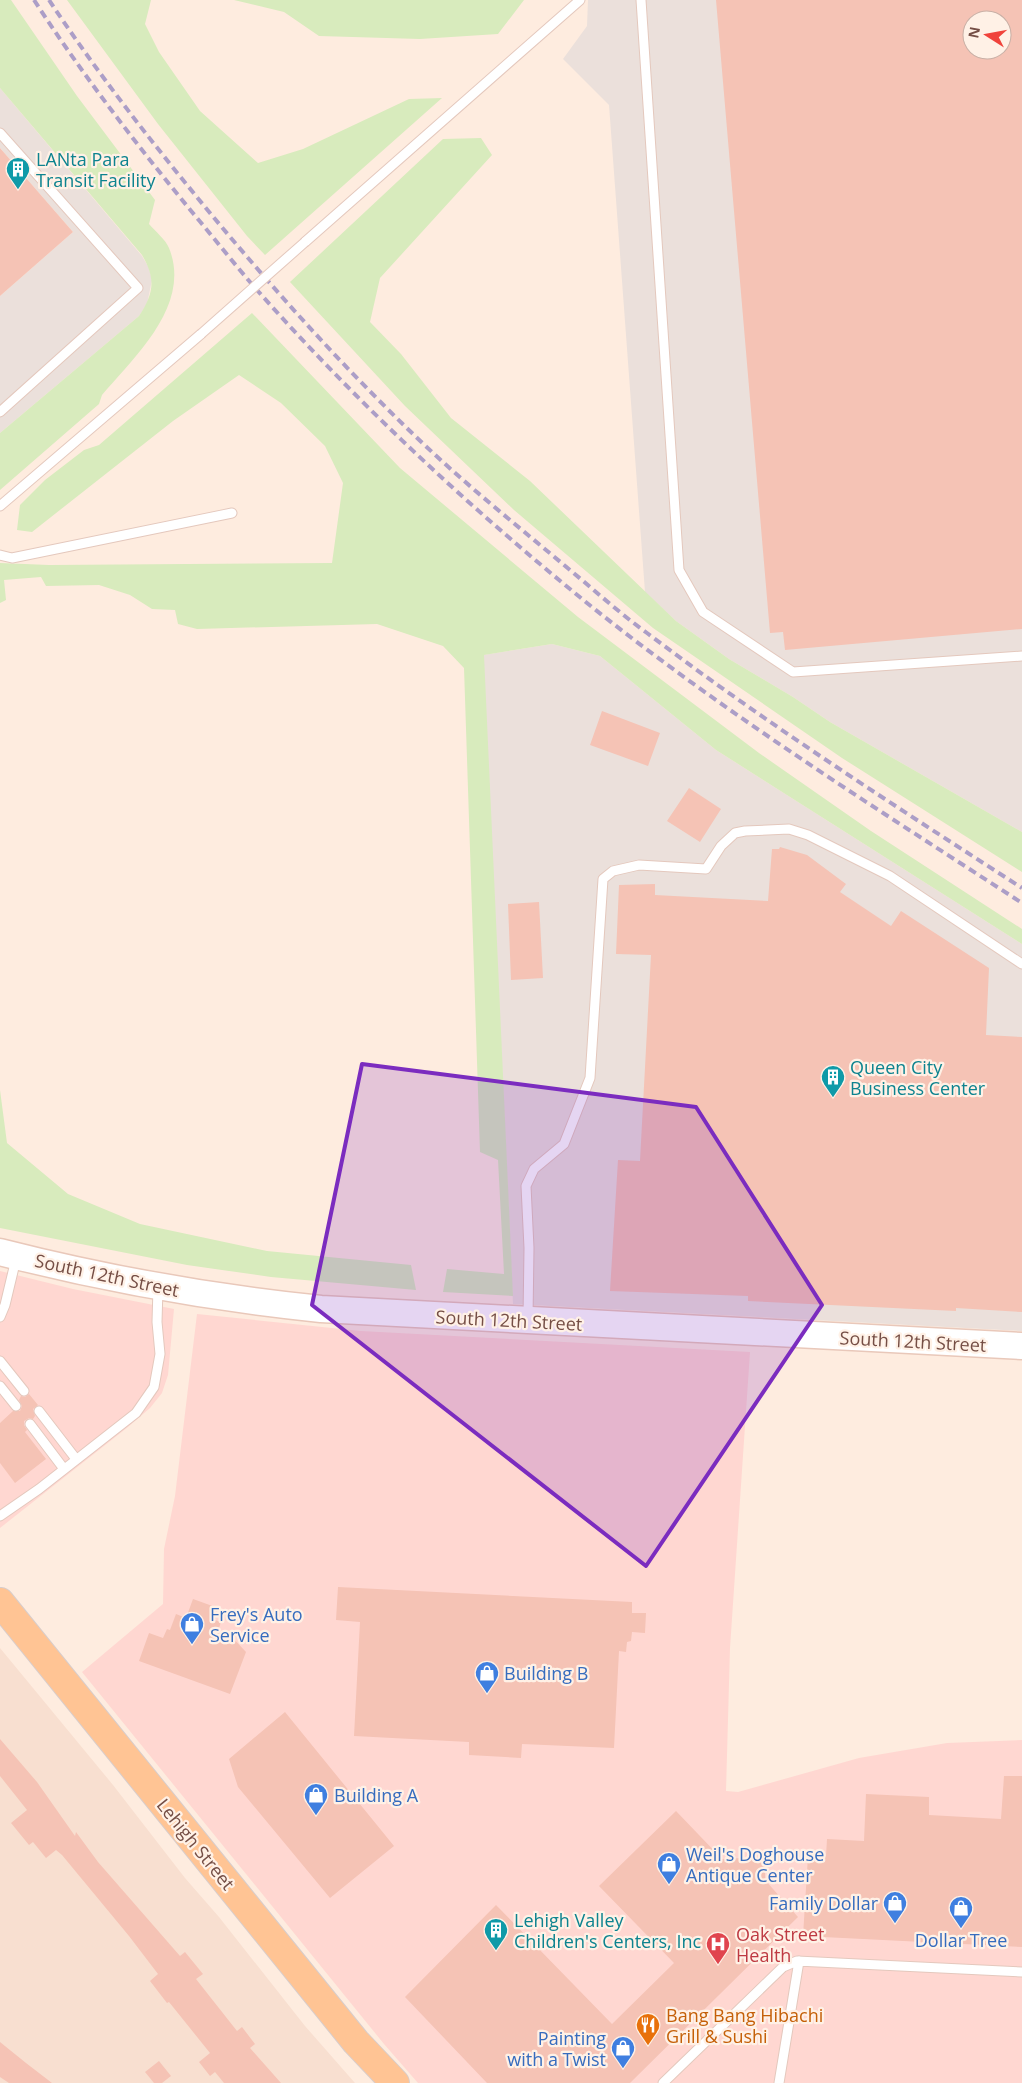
<svg xmlns="http://www.w3.org/2000/svg" width="1022" height="2083" font-family="'Open Sans',sans-serif">
<style>
.residential{fill:#f8dfd0}
.commercial{fill:#ffd7d1}
.industrial{fill:#ebe0db;fill-rule:evenodd}
.green{fill:#d8ebbd}
.building{fill:#f5c3b5;fill-rule:evenodd}
.lines{fill:none;stroke-linecap:round;stroke-linejoin:round}
.lane-casing{stroke:#e4c8bd;stroke-width:11}
.secondary-casing{stroke:#e9c8ba;stroke-width:29}
.primary-casing{stroke:#d8cdcb;stroke-width:30}
.lane{stroke:#fff;stroke-width:9}
.secondary{stroke:#fff;stroke-width:26}
.primary{stroke:#ffc494;stroke-width:28}
.rail{stroke:#ac9ec7;stroke-width:4;stroke-dasharray:8 5;stroke-linecap:butt}
.lane-bridge-casing{stroke:#e4c8bd;stroke-width:11;stroke-linecap:butt}
.lane-bridge{stroke:#fff;stroke-width:9}
.marked{fill:#7b2cbf;fill-opacity:0.2;stroke:#7b2cbf;stroke-width:4;stroke-linejoin:round}
.labels{text-anchor:middle;dominant-baseline:central;stroke-width:4.5;stroke-linejoin:round;paint-order:stroke}
.culture-label{font-size:18px;fill:#0d838f;stroke:#fff1e6;text-anchor:start}
.street-label{font-size:18px;fill:#754e45;stroke:#fff1e6}
.shop-label{font-size:18px;fill:#366cbe;stroke:#fff1e6;text-anchor:start}
.health-label{font-size:18px;fill:#be3a42;stroke:#fff1e6;text-anchor:start}
.food-label{font-size:18px;fill:#c56008;stroke:#fff1e6;text-anchor:start}
</style>
<rect width="100%" height="100%" fill="#feecdf"/>
<path class="residential" d="M 0,1648 L 113,1785 L 185,1878 L 219,1917 L 305,2026 L 355,2083 L 0,2083 Z"/>
<path class="commercial" d="M 0,1271 L 73,1289 L 174,1309 L 168,1375 L 162,1393 L 150,1408 L 128,1427 L 0,1528 Z
M 197,1314 L 361,1331 L 750,1352 L 730,1648 L 726,1791 L 738,1792 L 859,1758 L 947,1743 L 1022,1740 L 1022,2083 L 418,2083 L 384,2044 L 82,1672 L 163,1604 L 164,1549 L 175,1496 Z"/>
<path class="industrial" d="M 588,0 L 1022,0 L 1022,832 L 830,722 L 793,697 L 729,659 L 676,621 L 645,592 L 609,105 L 563,59 L 587,26 ZM 972,20 L 1002,20 L 1002,50 L 972,50 Z
M 0,88 L 142,256 L 149,268 L 152,280 L 147,304 L 139,316 L 0,433 L 0,296 L 73,232 L 0,148 Z
M 552,644 L 600,656 L 716,750 L 1022,944 L 1022,1331 L 513,1304 L 483,655 Z"/>
<path class="green" d="M 0,0 L 11,0 L 77,96 L 155,200 L 149,224 C 155,231 166,240 169,248 C 192,305 135,356 102,395 L 99,404 L 0,490 L 0,433 L 139,316 C 154,293 156,279 142,255 L 0,88 Z
M 67,0 L 151,0 L 145,24 L 159,52 L 200,111 L 258,163 L 303,149 L 409,99 L 442,98 L 265,255 L 247,236 L 158,124 Z
M 234,0 L 524,0 L 498,34 L 420,39 L 319,36 L 284,12 Z
M 481,138 L 492,155 L 380,278 L 370,322 L 401,354 L 451,418 L 530,481 L 676,621 L 729,659 L 793,697 L 830,722 L 1022,832 L 1022,872 L 842,758 L 653,628 L 514,510 L 405,406 L 290,282 L 443,139 Z
M 252,313 L 400,468 L 578,617 L 759,753 L 871,831 L 1022,929 L 1022,944 L 716,750 L 600,656 L 552,644 L 484,655 L 513,1296 L 443,1292 L 447,1269 L 504,1274 L 498,1160 L 480,1152 L 464,668 L 443,646 L 377,624 L 197,629 L 178,624 L 175,610 L 152,609 L 130,595 L 99,585 L 46,586 L 41,577 L 4,580 L 6,600 L 0,603 L 0,563 L 49,565 L 332,563 L 343,483 L 325,446 L 281,403 L 239,375 L 173,421 L 32,532 L 17,530 L 20,505 L 45,480 L 84,450 L 99,445 Z
M 0,1090 L 7,1143 L 68,1194 L 140,1224 L 267,1251 L 411,1265 L 416,1290 L 271,1277 L 187,1265 L 0,1228 Z"/>
<path class="building" d="M 716,0 L 1022,0 L 1022,629 L 785,650 L 783,632 L 770,633 ZM 972,20 L 1002,20 L 1002,50 L 972,50 Z
M 0,148 L 73,232 L 0,296 Z
M 602,711 L 660,733 L 648,766 L 590,745 Z
M 689,788 L 721,809 L 700,842 L 667,821 Z
M 780,847 L 807,855 L 846,884 L 840,892 L 891,926 L 901,911 L 989,968 L 986,1035 L 1022,1037 L 1022,1312 L 956,1308 L 956,1311 L 748,1301 L 748,1296 L 610,1291 L 618,1160 L 640,1161 L 651,955 L 616,954 L 619,885 L 655,884 L 655,895 L 768,901 L 772,849 L 779,849 Z
M 539,902 L 543,978 L 511,980 L 508,904 Z
M 29,1394 L 38,1405 L 33,1409 L 35,1416 L 33,1419 L 29,1418 L 24,1421 L 24,1425 L 27,1430 L 25,1432 L 46,1459 L 15,1483 L 0,1463 L 0,1423 L 13,1411 L 20,1411 L 22,1406 L 19,1400 L 21,1396 L 25,1397 Z
M 338,1587 L 632,1602 L 632,1613 L 646,1613 L 645,1633 L 632,1632 L 631,1641 L 627,1642 L 626,1652 L 619,1651 L 614,1748 L 522,1744 L 521,1758 L 469,1755 L 469,1742 L 354,1736 L 360,1622 L 336,1620 Z
M 193,1599 L 218,1608 L 215,1620 L 221,1622 L 218,1631 L 231,1636 L 246,1652 L 230,1694 L 139,1661 L 149,1633 L 163,1638 L 167,1629 L 170,1630 L 176,1614 L 186,1618 Z
M 285,1712 L 394,1846 L 330,1898 L 238,1787 L 229,1759 Z
M 0,1739 L 37,1782 L 75,1836 L 76,1832 L 98,1862 L 180,1956 L 185,1952 L 203,1974 L 196,1979 L 237,2031 L 242,2027 L 255,2044 L 250,2048 L 281,2083 L 224,2083 L 215,2072 L 210,2076 L 199,2062 L 210,2053 L 169,2002 L 167,2003 L 150,1981 L 158,1974 L 129,1936 L 62,1855 L 56,1850 L 46,1858 L 33,1842 L 29,1845 L 11,1823 L 27,1810 L 0,1776 Z
M 1004,1776 L 1022,1776 L 1022,1947 L 803,1936 L 808,1856 L 826,1856 L 827,1839 L 864,1841 L 866,1794 L 929,1797 L 929,1815 L 1001,1819 Z
M 676,1811 L 722,1859 L 765,1857 L 765,1880 L 798,1917 L 630,2083 L 487,2083 L 405,1997 L 496,1905 L 612,2024 L 674,1963 L 599,1886 Z
M 0,2042 L 26,2063 L 52,2083 L 9,2083 L 0,2077 Z
M 159,2061 L 171,2076 L 162,2083 L 154,2083 L 145,2072 Z"/>
<g class="lines">
<g class="lane-casing">
<path id="lane" d="M 641,0 L 679,570 L 703,612 L 793,672 L 1022,656
M 0,133 L 138,288 L 0,412
M 305,242 L 580,0
M 0,506 L 201,334
M 0,555 L 12,558 L 232,513
M 0,1317 L 5,1305 L 16,1259
M 528,1318 L 529,1248 L 526,1186 L 534,1169 L 564,1144 L 590,1078 L 603,879 L 613,871 L 639,865 L 706,869 L 721,846 L 735,833 L 745,831 L 789,829 L 808,835 L 890,876 L 1022,964
M 0,1361 L 24,1391
M 0,1386 L 16,1406
M 39,1411 L 76,1459
M 30,1424 L 64,1469
M 0,1516 L 39,1489 L 136,1413 L 154,1387 L 160,1354 L 157,1322 L 158,1288
M 663,2083 L 783,1967 L 797,1961 L 1022,1972
M 779,2083 L 799,1961"/>
</g>
<g class="secondary-casing">
<path id="secondary" d="M 0,1252 C 106,1279 213,1298 321,1309 L 1022,1346"/>
</g>
<g class="primary-casing">
<path id="primary" d="M 0,1602 L 356,2042 L 395,2083"/>
</g>
<use href="#lane" class="lane"/>
<use href="#secondary" class="secondary"/>
<use href="#primary" class="primary"/>
<path class="rail" d="M 34,0 C 82,74 136,144 192,212 C 214,238 235,265 257,290 C 358,404 469,507 587,603 C 724,713 874,807 1022,903
M 49,0 C 98,74 153,144 210,213 C 280,297 353,378 432,452 C 475,492 520,528 564,565 C 592,588 618,612 647,633 C 767,724 895,806 1022,888"/>
<g class="lane-bridge-casing">
<path id="lane-bridge" d="M 201,334 L 305,242"/>
</g>
<use href="#lane-bridge" class="lane-bridge"/>
</g>
<path class="marked" d="M 362,1064 L 696,1107 L 822,1305 L 646,1566 L 312,1305 Z"/>
<defs>
<g id="building-pin" transform="scale(1.25)"><path d="M0 17L-7.5 6A9.5 9.5 0 1 1 7.5 6Z" fill="#0f9aa8" stroke="#fff1e6"/><path d="M-4-6H4V6H1V3H-1V6H-4ZM-2.5-4.3h1.7v1.8h-1.7ZM.8-4.3h1.7v1.8H.8ZM-2.5-1h1.7V.8h-1.7ZM.8-1h1.7V.8H.8Z" fill="#fff"/></g>
<g id="shop-pin" transform="scale(1.25)"><path d="M0 17L-7.5 6A9.5 9.5 0 1 1 7.5 6Z" fill="#3f7fe0" stroke="#fff1e6"/><path d="M-5-2.5h2.3a2.7 3.5 0 0 1 5.4 0H5L5.5 6h-11ZM-1.5-2.5h3a1.5 2.3 0 0 0-3 0Z" fill="#fff"/></g>
<g id="hospital-pin" transform="scale(1.25)"><path d="M0 17L-7.5 6A9.5 9.5 0 1 1 7.5 6Z" fill="#e0444e" stroke="#fff1e6"/><path d="M-5-5h3v3.5h4V-5h3V5h-3V1.5h-4V5h-3Z" fill="#fff"/></g>
<g id="restaurant-pin" transform="scale(1.25)"><path d="M0 17L-7.5 6A9.5 9.5 0 1 1 7.5 6Z" fill="#e8710a" stroke="#fff1e6"/><path d="M-5-6h1v4h1v-4h1v4h1v-4h1v5L-1.5 .5V6h-2V.5L-5-1ZM5-6V6H3V1.5H1.5Q1.5-4 5-6Z" fill="#fff"/></g>
</defs>
<g fill-rule="evenodd">
<use href="#building-pin" x="18" y="169"/>
<use href="#building-pin" x="833" y="1077"/>
<use href="#shop-pin" x="192" y="1624"/>
<use href="#shop-pin" x="487" y="1673"/>
<use href="#shop-pin" x="316" y="1795"/>
<use href="#shop-pin" x="669" y="1864"/>
<use href="#shop-pin" x="895" y="1903"/>
<use href="#shop-pin" x="961" y="1908"/>
<use href="#building-pin" x="496" y="1930"/>
<use href="#hospital-pin" x="718" y="1944"/>
<use href="#restaurant-pin" x="648" y="2025"/>
<use href="#shop-pin" x="623" y="2048"/>
</g>
<g class="labels">
<g class="culture-label">
<text x="36" y="159">LANta Para<tspan x="36" dy="21">Transit Facility</tspan></text>
<text x="850" y="1067">Queen City<tspan x="850" dy="21">Business Center</tspan></text>
<text x="514" y="1920">Lehigh Valley<tspan x="514" dy="21">Children's Centers, Inc</tspan></text>
</g>
<g class="street-label">
<text transform="translate(107 1275) rotate(12)">South 12th Street</text>
<text transform="translate(509 1320) rotate(3)">South 12th Street</text>
<text transform="translate(913 1341) rotate(3)">South 12th Street</text>
<text transform="translate(196 1844) rotate(51)">Lehigh Street</text>
</g>
<g class="shop-label">
<text x="210" y="1614">Frey's Auto<tspan x="210" dy="21">Service</tspan></text>
<text x="504" y="1673">Building B</text>
<text x="334" y="1795">Building A</text>
<text x="686" y="1854">Weil's Doghouse<tspan x="686" dy="21">Antique Center</tspan></text>
<text x="878" y="1903" text-anchor="end">Family Dollar</text>
<text x="961" y="1940" text-anchor="middle">Dollar Tree</text>
<text x="606" y="2038" text-anchor="end">Painting<tspan x="606" dy="21">with a Twist</tspan></text>
</g>
<g class="health-label">
<text x="736" y="1934">Oak Street<tspan x="736" dy="21">Health</tspan></text>
</g>
<g class="food-label">
<text x="666" y="2015">Bang Bang Hibachi<tspan x="666" dy="21">Grill &amp; Sushi</tspan></text>
</g>
</g>
<g transform="translate(987 35) rotate(281)"><circle r="24" fill="#fff1e6" stroke="#c8b0a6"/>
<path d="M0-4L9 19L0 12L-9 19Z" fill="#f0433b"/>
<text y="-8" font-size="14" font-weight="bold" text-anchor="middle" fill="#754e45">N</text>
</g>
</svg>
